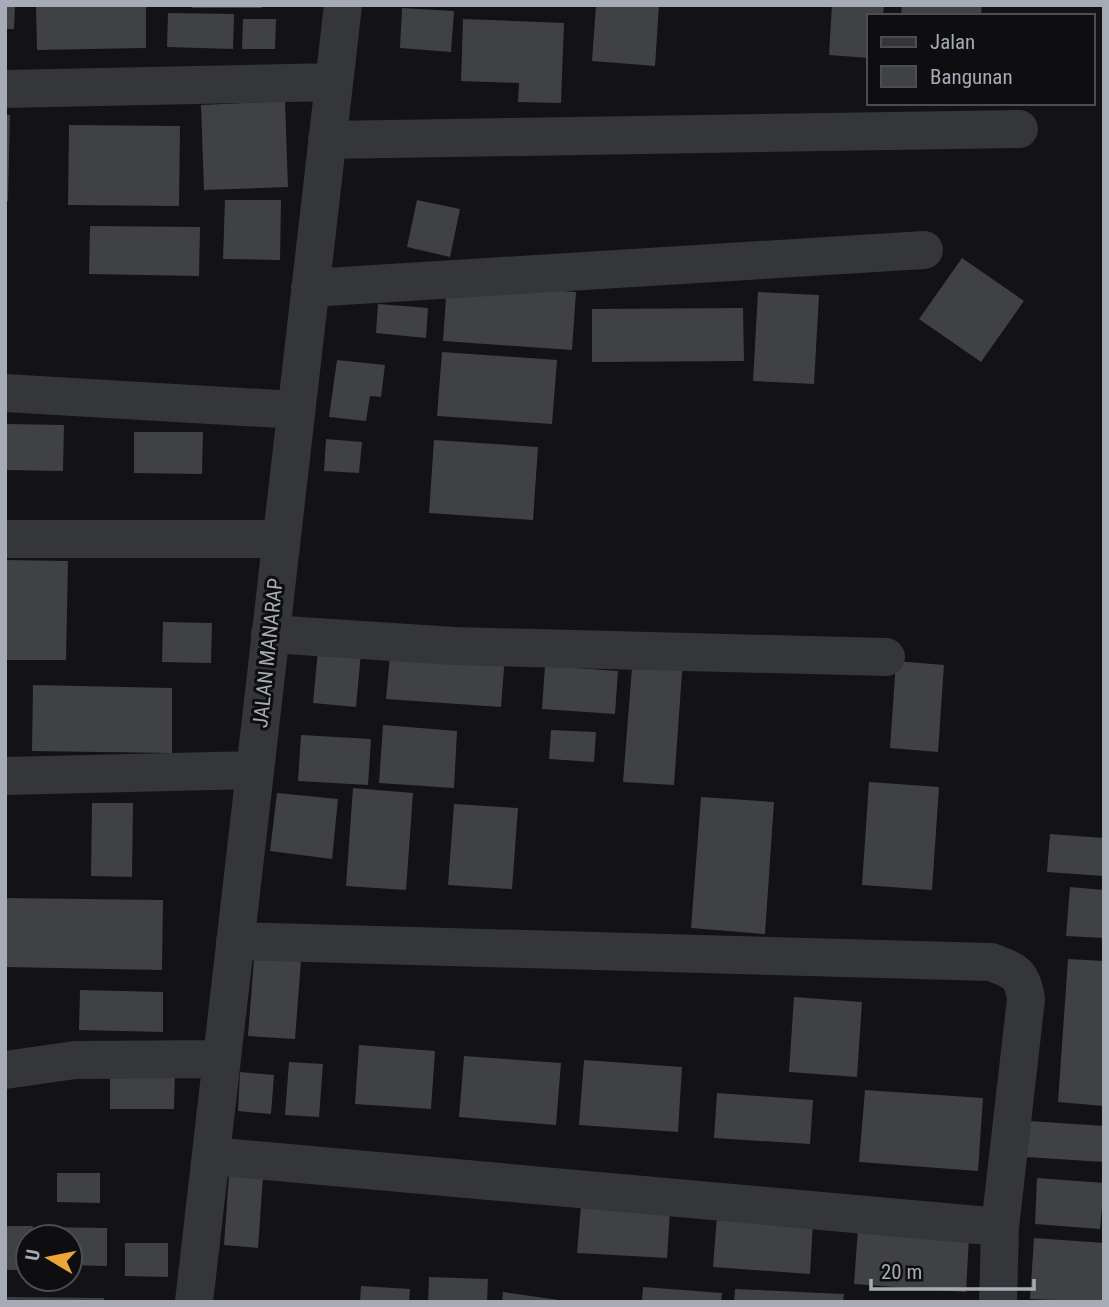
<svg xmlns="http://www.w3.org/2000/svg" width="1109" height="1307" font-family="'Roboto Condensed',sans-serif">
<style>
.building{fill:#404145}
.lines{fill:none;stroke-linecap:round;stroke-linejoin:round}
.minor{stroke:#35363a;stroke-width:38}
.labels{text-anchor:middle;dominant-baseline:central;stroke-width:6;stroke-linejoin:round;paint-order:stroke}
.street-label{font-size:21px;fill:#a6abb5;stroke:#0e0e10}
</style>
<rect width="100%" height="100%" fill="#131315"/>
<path class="building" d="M 5,5 L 15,5 L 14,29 L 5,29 Z
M 36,5 L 146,5 L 146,48 L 37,50 Z
M 192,5 L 262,5 L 262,8 L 192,8 Z
M 596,5 L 659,5 L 655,66 L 592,61 Z
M 832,5 L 884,5 L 883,16 L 869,16 L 869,58 L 829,55 Z
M 902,5 L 982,5 L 981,16 L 901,16 Z
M 402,8 L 454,11 L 451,52 L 400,48 Z
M 168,13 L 234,14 L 233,49 L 167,47 Z
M 243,19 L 276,19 L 275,49 L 242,49 Z
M 463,19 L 564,23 L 561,103 L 518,102 L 519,83 L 461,81 Z
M 285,101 L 288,187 L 204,190 L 201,105 Z
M 5,115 L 10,115 L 8,201 L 5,201 Z
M 69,125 L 180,126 L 179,206 L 68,205 Z
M 225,200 L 281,200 L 280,260 L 223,259 Z
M 417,200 L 460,209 L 450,257 L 407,247 Z
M 90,226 L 200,227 L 199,276 L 89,274 Z
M 962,258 L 1024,301 L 981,362 L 919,319 Z
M 447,283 L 576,292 L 572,350 L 443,341 Z
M 758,292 L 819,295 L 814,384 L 753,381 Z
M 378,304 L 428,308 L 426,338 L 376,333 Z
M 743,308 L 744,361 L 592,362 L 592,309 Z
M 442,352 L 557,360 L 552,424 L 437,416 Z
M 337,360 L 385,365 L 381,397 L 370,396 L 366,421 L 329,417 Z
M 5,424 L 64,425 L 63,471 L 5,470 Z
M 134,432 L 203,432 L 202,474 L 134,473 Z
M 326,439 L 362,442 L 359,473 L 324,471 Z
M 434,440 L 538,447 L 533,520 L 429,513 Z
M 5,560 L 68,561 L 66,660 L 5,660 Z
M 163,622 L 212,623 L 211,663 L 162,662 Z
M 391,646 L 505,655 L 501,707 L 386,699 Z
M 318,650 L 361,653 L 356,707 L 313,703 Z
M 633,655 L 683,659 L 674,785 L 623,782 Z
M 896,661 L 944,665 L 938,752 L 890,748 Z
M 545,666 L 618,671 L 615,714 L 542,709 Z
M 33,685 L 172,688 L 172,753 L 32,751 Z
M 383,725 L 457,731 L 454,788 L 379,783 Z
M 551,730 L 596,732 L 594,762 L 549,759 Z
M 301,735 L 371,739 L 368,785 L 298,781 Z
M 869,782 L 939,787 L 932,890 L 862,885 Z
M 353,788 L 413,793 L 406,890 L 346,886 Z
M 277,793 L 338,799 L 332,859 L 270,851 Z
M 701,797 L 774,802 L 765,934 L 691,928 Z
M 92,803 L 133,803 L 132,877 L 91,876 Z
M 454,804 L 518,808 L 512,889 L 448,885 Z
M 1050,834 L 1104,838 L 1104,876 L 1047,872 Z
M 1070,887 L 1104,890 L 1104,938 L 1066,936 Z
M 5,898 L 163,900 L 162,970 L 5,967 Z
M 254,959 L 301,961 L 295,1039 L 248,1036 Z
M 1068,959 L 1104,961 L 1104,1106 L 1058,1102 Z
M 80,990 L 163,992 L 163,1032 L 79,1030 Z
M 794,997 L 862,1002 L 857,1077 L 789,1072 Z
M 359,1045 L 435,1051 L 431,1109 L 355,1104 Z
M 464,1056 L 561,1063 L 556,1125 L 459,1117 Z
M 584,1060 L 682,1067 L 678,1132 L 579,1125 Z
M 289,1062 L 323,1064 L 319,1117 L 285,1115 Z
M 110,1071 L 175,1071 L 174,1109 L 110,1109 Z
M 240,1072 L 274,1075 L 271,1114 L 238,1111 Z
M 865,1090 L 983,1098 L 978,1171 L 859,1162 Z
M 717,1093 L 813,1100 L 810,1144 L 714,1138 Z
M 1029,1121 L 1104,1126 L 1104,1162 L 1026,1157 Z
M 57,1173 L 100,1173 L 100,1203 L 57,1202 Z
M 229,1175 L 263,1177 L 258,1248 L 224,1245 Z
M 1037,1178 L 1104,1183 L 1100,1229 L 1035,1224 Z
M 581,1205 L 670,1211 L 667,1258 L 577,1253 Z
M 717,1216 L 813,1223 L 810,1274 L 713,1267 Z
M 5,1226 L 33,1226 L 32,1237 L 28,1237 L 28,1270 L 5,1270 Z
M 45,1227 L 107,1228 L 107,1266 L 70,1265 L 70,1237 L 45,1237 Z
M 858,1229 L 969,1237 L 966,1292 L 854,1284 Z
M 1034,1238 L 1104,1243 L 1104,1302 L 1030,1299 Z
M 125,1243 L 168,1243 L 168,1277 L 125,1276 Z
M 429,1277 L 488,1279 L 487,1302 L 428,1302 Z
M 361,1286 L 410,1289 L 409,1302 L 360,1302 Z
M 643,1287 L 722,1293 L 721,1302 L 642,1302 Z
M 735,1289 L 844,1294 L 843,1302 L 734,1302 Z
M 503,1292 L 559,1300 L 559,1302 L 502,1302 Z
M 5,1297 L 104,1298 L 104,1302 L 5,1302 Z"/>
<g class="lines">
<path class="minor" d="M 5,89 L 334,82
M 327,140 L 1019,129
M 310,288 L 924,250
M 5,393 L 296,410
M 5,539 L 281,539
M 270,634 L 454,646 L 886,657
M 5,776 L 255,770
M 235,941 L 991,962 C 1015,971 1022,973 1026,999 L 1000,1227 L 998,1302
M 5,1070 L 75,1060 L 220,1059
M 211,1156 L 1000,1227
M 194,1302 L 343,5"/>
</g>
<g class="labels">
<g class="street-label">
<text transform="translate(268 653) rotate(-84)">JALAN MANARAP</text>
</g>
</g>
<rect width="1109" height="1307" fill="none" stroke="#a6abb5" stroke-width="14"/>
<rect x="867" y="14" width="228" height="91" fill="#0e0e10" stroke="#4b4d52" stroke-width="2"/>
<rect x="881" y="37" width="35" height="10" fill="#35363a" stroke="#4b4d52" stroke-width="2"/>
<text x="930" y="49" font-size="21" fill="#a6abb5">Jalan</text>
<rect x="881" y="66" width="35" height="21" fill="#404145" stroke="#4b4d52" stroke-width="2"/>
<text x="930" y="84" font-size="21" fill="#a6abb5">Bangunan</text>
<g transform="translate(49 1258) rotate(280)"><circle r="33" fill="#0e0e10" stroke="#4b4d52" stroke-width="2"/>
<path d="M0-5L12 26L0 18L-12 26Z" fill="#eba636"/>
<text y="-10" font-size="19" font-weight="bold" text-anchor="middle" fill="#a6abb5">U</text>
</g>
<path d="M871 1279v10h163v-10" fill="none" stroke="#a6abb5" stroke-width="3.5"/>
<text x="881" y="1279" font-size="21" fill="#a6abb5" stroke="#0e0e10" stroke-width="5" paint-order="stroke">20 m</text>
</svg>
